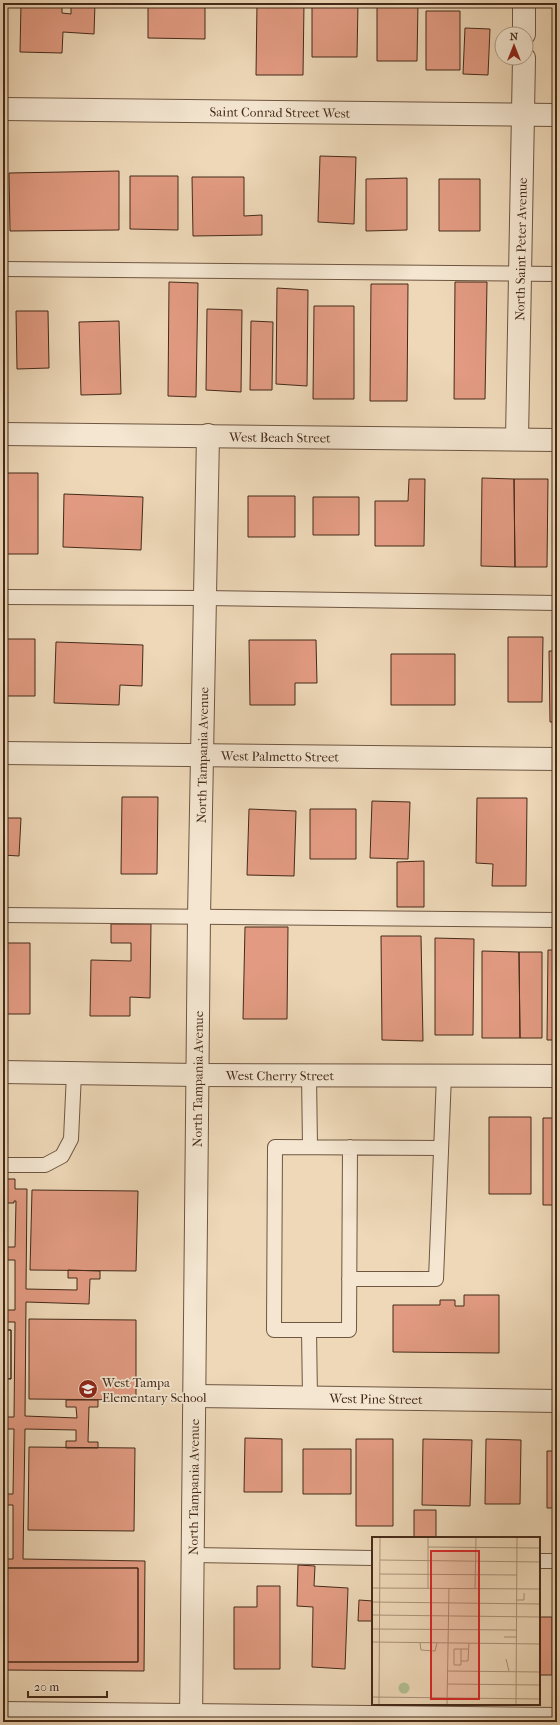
<svg xmlns="http://www.w3.org/2000/svg" width="560" height="1725" font-family="'IM FELL French Canon',serif">
<style>
.building{fill:#e29b82;stroke:#452a19;fill-rule:evenodd}
.lines{fill:none;stroke-linecap:round;stroke-linejoin:round}
.service-casing{stroke:#6f5641;stroke-width:16}
.minor-casing{stroke:#6f5641;stroke-width:24}
.service{stroke:#f4e6d1;stroke-width:14}
.minor{stroke:#f4e6d1;stroke-width:22}
.labels{text-anchor:middle;dominant-baseline:central;stroke-width:3.5;stroke-linejoin:round;paint-order:stroke}
.street-label{font-size:13px;fill:#452a19;stroke:#f4e6d1}
.poi-label{font-size:13px;fill:#452a19;stroke:#f4e6d1;text-anchor:start}
.inset-road{fill:none;stroke:#aa9278;stroke-width:1}
.view{fill:#d62828;fill-opacity:0.15;stroke:#d62828;stroke-width:2}
.inset-edge{fill:none;stroke:#452a19;stroke-width:2}
</style>
<rect width="100%" height="100%" fill="#eed8b8"/>
<filter id="stains"><feTurbulence type="fractalNoise" baseFrequency=".005" numOctaves="4"/><feColorMatrix values="0 0 0 0 .2 0 0 0 0 .09 0 0 0 0 .02 0 0 0 .5 -.17"/></filter>
<radialGradient id="worn" r=".72"><stop offset=".6" stop-color="#630" stop-opacity="0"/><stop offset="1" stop-color="#630" stop-opacity=".3"/></radialGradient>
<path class="building" d="M 21,3 L 62,3 L 62,13 L 71,14 L 71,3 L 95,3 L 94,34 L 63,32 L 62,53 L 20,52 Z
M 148,3 L 205,3 L 205,39 L 148,38 Z
M 257,3 L 304,3 L 303,75 L 256,75 Z
M 312,3 L 358,3 L 357,57 L 312,57 Z
M 377,3 L 418,3 L 417,61 L 377,61 Z
M 426,11 L 460,11 L 460,70 L 426,70 Z
M 465,28 L 490,29 L 488,75 L 463,74 Z
M 320,156 L 356,157 L 354,224 L 318,222 Z
M 119,171 L 119,230 L 10,231 L 9,173 Z
M 130,176 L 178,176 L 178,230 L 130,229 Z
M 192,177 L 244,177 L 244,216 L 262,215 L 262,235 L 193,236 Z
M 407,178 L 407,230 L 366,231 L 366,179 Z
M 439,179 L 480,179 L 480,231 L 439,231 Z
M 169,282 L 198,283 L 196,397 L 168,396 Z
M 455,282 L 487,282 L 485,399 L 454,399 Z
M 371,284 L 408,284 L 407,401 L 370,401 Z
M 277,288 L 308,290 L 307,386 L 276,384 Z
M 314,306 L 354,306 L 354,399 L 313,399 Z
M 207,309 L 242,310 L 241,392 L 206,390 Z
M 16,311 L 48,311 L 49,368 L 17,369 Z
M 119,321 L 121,394 L 81,395 L 79,322 Z
M 251,321 L 273,322 L 272,390 L 250,390 Z
M 3,473 L 38,473 L 38,554 L 3,554 Z
M 482,478 L 514,479 L 515,567 L 481,566 Z
M 409,479 L 425,479 L 424,546 L 375,546 L 375,501 L 408,501 Z
M 514,479 L 548,479 L 547,567 L 515,567 Z
M 64,494 L 143,497 L 141,550 L 63,547 Z
M 248,496 L 295,496 L 295,537 L 248,537 Z
M 313,497 L 359,497 L 359,535 L 313,535 Z
M 554,501 L 557,501 L 557,555 L 553,555 Z
M 508,637 L 543,637 L 542,702 L 508,702 Z
M 3,639 L 35,639 L 35,696 L 3,696 Z
M 249,640 L 316,640 L 317,683 L 295,683 L 295,705 L 250,705 Z
M 56,642 L 143,645 L 142,686 L 120,685 L 119,705 L 54,703 Z
M 549,651 L 557,651 L 557,722 L 550,722 Z
M 391,654 L 455,654 L 455,705 L 391,705 Z
M 122,797 L 158,797 L 157,874 L 121,874 Z
M 477,798 L 527,798 L 526,886 L 492,886 L 493,864 L 476,863 Z
M 372,801 L 410,802 L 408,859 L 370,858 Z
M 249,809 L 296,811 L 294,876 L 247,875 Z
M 310,809 L 356,809 L 356,859 L 310,859 Z
M 3,818 L 21,818 L 19,856 L 3,855 Z
M 424,861 L 424,907 L 397,907 L 397,862 Z
M 111,924 L 151,924 L 150,998 L 130,997 L 130,1016 L 90,1016 L 91,960 L 131,961 L 131,943 L 111,943 Z
M 245,927 L 288,927 L 287,1019 L 243,1019 Z
M 381,936 L 421,936 L 423,1041 L 382,1040 Z
M 435,938 L 474,939 L 473,1035 L 435,1035 Z
M 3,943 L 30,943 L 30,1014 L 3,1014 Z
M 548,950 L 557,950 L 557,1040 L 547,1040 Z
M 482,951 L 519,952 L 520,1038 L 482,1038 Z
M 519,952 L 542,952 L 542,1038 L 520,1038 Z
M 489,1117 L 531,1117 L 531,1194 L 489,1194 Z
M 543,1118 L 557,1118 L 557,1205 L 543,1205 Z
M 3,1179 L 15,1179 L 15,1189 L 27,1189 L 26,1289 L 77,1290 L 77,1278 L 68,1278 L 68,1270 L 100,1271 L 100,1279 L 90,1279 L 89,1304 L 26,1302 L 25,1416 L 77,1418 L 76,1407 L 66,1407 L 66,1400 L 98,1400 L 98,1407 L 89,1407 L 88,1442 L 98,1442 L 98,1448 L 66,1448 L 66,1441 L 76,1441 L 76,1430 L 25,1429 L 23,1559 L 145,1561 L 144,1671 L 3,1670 L 3,1662 L 138,1662 L 138,1568 L 3,1568 L 3,1559 L 13,1559 L 13,1505 L 3,1505 L 3,1494 L 13,1494 L 14,1429 L 3,1429 L 3,1417 L 14,1417 L 15,1322 L 3,1322 L 3,1310 L 15,1310 L 15,1260 L 3,1260 ZM 14,1201 L 16,1201 L 15,1247 L 3,1247 L 4,1203 L 14,1203 Z
M 32,1190 L 138,1191 L 136,1271 L 30,1270 Z
M 464,1295 L 499,1295 L 499,1353 L 393,1352 L 393,1305 L 440,1305 L 440,1300 L 455,1300 L 455,1306 L 464,1306 Z
M 29,1319 L 136,1320 L 136,1400 L 29,1399 Z
M 3,1330 L 11,1330 L 11,1379 L 3,1378 Z
M 3,1330 L 11,1330 L 11,1379 L 3,1378 Z
M 245,1438 L 282,1439 L 282,1492 L 244,1492 Z
M 356,1439 L 393,1439 L 393,1526 L 356,1526 Z
M 423,1439 L 472,1440 L 470,1506 L 422,1505 Z
M 486,1439 L 521,1440 L 520,1504 L 485,1504 Z
M 29,1447 L 135,1448 L 134,1531 L 28,1530 Z
M 303,1449 L 351,1449 L 351,1494 L 303,1494 Z
M 547,1451 L 557,1451 L 557,1508 L 547,1508 Z
M 414,1510 L 436,1510 L 436,1538 L 414,1538 Z
M 298,1565 L 315,1566 L 314,1586 L 348,1588 L 345,1669 L 312,1667 L 313,1607 L 297,1606 Z
M 3,1568 L 138,1568 L 138,1662 L 3,1662 Z
M 257,1586 L 280,1586 L 280,1669 L 234,1669 L 234,1607 L 257,1607 Z
M 359,1600 L 373,1601 L 373,1621 L 358,1621 Z
M 539,1617 L 552,1617 L 552,1675 L 539,1675 Z"/>
<g class="lines">
<g class="service-casing">
<path id="service" d="M 3,269 L 557,274
M 3,597 L 204,598 L 557,603
M 3,915 L 557,920
M 309,1075 L 310,1147
M 350,1147 L 349,1330 L 274,1330 L 275,1147 L 441,1148
M 3,1165 L 45,1165 L 62,1156 L 71,1139 L 74,1073
M 349,1279 L 436,1279 L 444,1075
M 309,1330 L 310,1398
M 192,1555 L 373,1558
M 539,1561 L 557,1561"/>
</g>
<g class="minor-casing">
<g id="minor">
<path d="M 524,34 L 524,3"/>
<path id="s1" d="M 3,109 L 557,115"/>
<path id="s2" d="M 3,434 L 557,440"/>
<path id="s3" d="M 517,439 L 524,58"/>
<path id="s4" d="M 3,753 L 557,759"/>
<path id="s5" d="M 3,1072 L 197,1075 L 557,1076"/>
<path id="s6" d="M 194,1396 L 557,1401"/>
<path d="M 3,1713 L 557,1719"/>
<path id="s7" d="M 191,1722 L 199,917 L 208,435"/>
</g>
</g>
<use href="#service" class="service"/>
<use href="#minor" class="minor"/>
</g>
<defs>
<g id="school-disc" transform="scale(1)"><circle r="9.5" fill="#8f2418" stroke="#f4e6d1"/><path d="M0-5L7-2L0 1L-7-2ZM-4 1L0 2.5L4 1V4Q0 6-4 4Z" fill="#fff"/></g>
</defs>
<g fill-rule="evenodd">
<use href="#school-disc" x="88" y="1389"/>
</g>
<g class="labels">
<g class="street-label">
<text stroke="none"><textPath href="#s1" startOffset="277">Saint Conrad Street West</textPath></text>
<text stroke="none"><textPath href="#s3" startOffset="190">North Saint Peter Avenue</textPath></text>
<text stroke="none"><textPath href="#s2" startOffset="277">West Beach Street</textPath></text>
<text stroke="none"><textPath href="#s7" startOffset="967">North Tampania Avenue</textPath></text>
<text stroke="none"><textPath href="#s4" startOffset="277">West Palmetto Street</textPath></text>
<text stroke="none"><textPath href="#s5" startOffset="277">West Cherry Street</textPath></text>
<text stroke="none"><textPath href="#s7" startOffset="643">North Tampania Avenue</textPath></text>
<text stroke="none"><textPath href="#s6" startOffset="182">West Pine Street</textPath></text>
<text stroke="none"><textPath href="#s7" startOffset="235">North Tampania Avenue</textPath></text>
</g>
<g class="poi-label">
<text x="102" y="1382">West Tampa<tspan x="102" dy="15">Elementary School</tspan></text>
</g>
</g>
<g transform="translate(372 1537)">
<rect width="168" height="168" fill="#eed8b8"/>
<path d="M26.5 151a5.5 5.5 0 1 1 11 0a5.5 5.5 0 1 1-11 0Z" fill="#b3c094"/>
<path class="inset-road" d="M 56,10 L 168,11M 8,23 L 168,25M 8,37 L 145,38M 0,51 L 168,52M 56,51 L 56,0M 103,52 L 104,0M 145,63 L 152,63 L 152,56M 0,65 L 168,67M 0,78 L 168,80M 0,92 L 145,93M 132,100 L 145,100M 0,105 L 168,107M 48,106 L 49,113 L 63,114 L 65,106M 89,112 L 89,128 L 82,128 L 82,112 L 96,112M 134,122 L 137,134M 89,124 L 96,124 L 97,106M 75,134 L 168,135M 75,147 L 168,148M 0,160 L 168,162M 7,168 L 8,0M 75,168 L 77,51M 144,168 L 145,0"/>
<path class="view" d="M 59,14 L 107,14 L 107,162 L 59,162 Z"/>
<rect width="168" height="168" class="inset-edge"/>
</g>
<rect width="560" height="1725" fill="none" stroke="#eed8b8" stroke-width="16"/>
<rect x="4" y="4" width="552" height="1717" fill="none" stroke="#452a19" stroke-width="2"/>
<rect x="8" y="8" width="544" height="1709" fill="none" stroke="#452a19"/>
<g transform="translate(514 46)"><circle r="19" fill="#f4e6d1" stroke="#ae9b87"/>
<path d="M0-3L7 15L0 10L-7 15Z" fill="#8f2418"/>
<text y="-6" font-size="11" font-weight="bold" text-anchor="middle" fill="#452a19">N</text>
</g>
<path d="M28 1691v6h79v-6" fill="none" stroke="#452a19" stroke-width="2"/>
<text x="34" y="1691" font-size="12" fill="#452a19" stroke="#f4e6d1" stroke-width="3" paint-order="stroke">20 m</text>
<rect width="100%" height="100%" filter="url(#stains)"/>
<rect width="100%" height="100%" fill="url(#worn)"/>
</svg>
